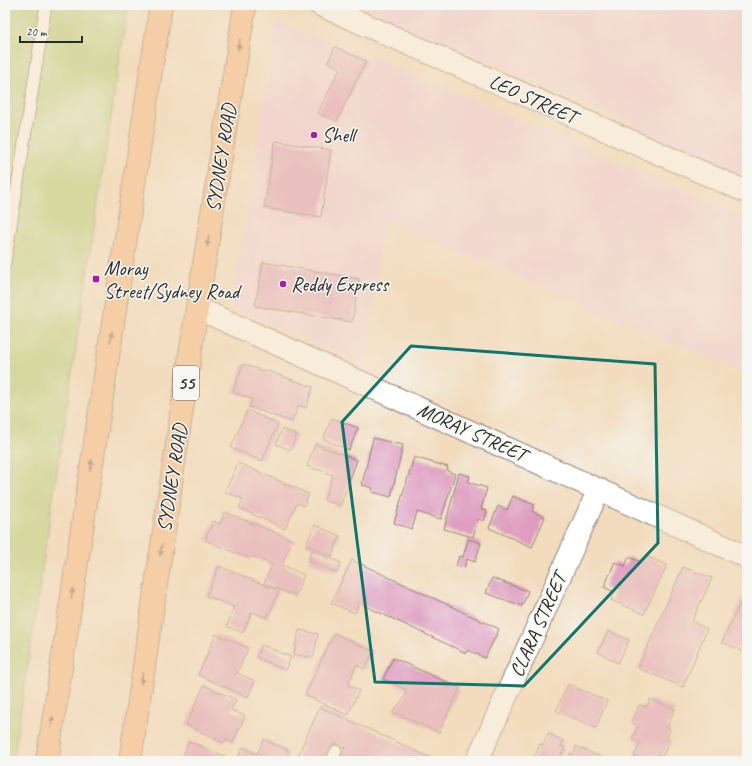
<svg xmlns="http://www.w3.org/2000/svg" width="752" height="766" font-family="Caveat,sans-serif">
<style>
.built{fill:#f2cfe2}
.green{fill:#b2d47d;stroke:#6e8054}
.building{fill:#de9cc0}
.lines{fill:none;stroke-linecap:round;stroke-linejoin:round}
.lane-casing{stroke:#8e8474;stroke-width:13}
.street-casing{stroke:#8e8474;stroke-width:24}
.highway-casing{stroke:#8e8474;stroke-width:24}
.lane{stroke:#fff;stroke-width:11}
.street{stroke:#fff;stroke-width:22}
.highway{stroke:#f9bc8a;stroke-width:22}
.oneway{fill:#886c56}
.marked{fill:none;stroke:#0f766e;stroke-width:3;stroke-linejoin:round}
.poi-dot{fill:#b5179e;stroke:#f6f6f2;stroke-width:1.5}
.labels{text-anchor:middle;dominant-baseline:central;stroke-width:3;stroke-linejoin:round;paint-order:stroke}
.shield{fill:#f6f6f2;stroke:#686867;stroke-width:1}
.shield-label{font-size:19px;font-weight:bold;fill:#2b2b2b}
.street-label{font-size:20px;fill:#2b2b2b;stroke:#f6f6f2}
.poi-label{font-size:20px;fill:#2b2b2b;stroke:#f6f6f2;text-anchor:start}
</style>
<rect width="100%" height="100%" fill="#f6f6f2"/>
<filter id="ink" filterUnits="userSpaceOnUse"><feTurbulence type="fractalNoise" baseFrequency=".025" numOctaves="2"/><feDisplacementMap in="SourceGraphic" scale="8" xChannelSelector="R" yChannelSelector="G"/><feConvolveMatrix kernelMatrix="1 2 1 2 8 2 1 2 1" color-interpolation-filters="sRGB"/></filter>
<filter id="wash" filterUnits="userSpaceOnUse"><feTurbulence type="fractalNoise" baseFrequency=".012" numOctaves="4" result="noise"/><feDisplacementMap in="SourceGraphic" scale="16" xChannelSelector="R" yChannelSelector="G"/><feGaussianBlur stdDeviation="0.9" result="paint"/><feColorMatrix in="noise" values="0 0 0 0 0 0 0 0 0 0 0 0 0 0 0 0 0 1.4 0 .05"/><feComposite in="paint" operator="in"/></filter>
<g filter="url(#wash)">
<rect width="100%" height="100%" fill="#f2dcbd"/>
<path class="built" d="M 360,5 L 731,5 L 747,12 L 747,176 Z
M 277,22 L 399,68 L 747,218 L 747,374 L 384,220 L 365,365 L 231,308 Z"/>
<path class="green" d="M 5,5 L 128,5 L 13,761 L 5,761 Z"/>
<g id="blocks">
<path class="building" d="M 335,47 L 366,61 L 337,121 L 318,113 L 340,68 L 328,62 Z
M 275,141 L 331,150 L 321,217 L 264,208 Z
M 263,262 L 359,279 L 352,322 L 255,306 Z
M 243,364 L 263,371 L 265,370 L 313,387 L 306,408 L 299,405 L 292,422 L 249,407 L 252,399 L 233,392 Z
M 247,410 L 278,424 L 262,461 L 231,448 Z
M 332,418 L 358,428 L 349,450 L 323,439 Z
M 282,429 L 297,435 L 290,450 L 276,444 Z
M 373,438 L 403,445 L 391,497 L 372,492 L 373,488 L 362,485 Z
M 315,444 L 357,460 L 340,506 L 324,500 L 333,475 L 307,466 Z
M 414,457 L 448,467 L 447,471 L 455,474 L 441,519 L 417,512 L 412,529 L 394,523 Z
M 238,463 L 309,494 L 304,506 L 297,503 L 285,529 L 239,508 L 243,499 L 225,492 Z
M 459,473 L 470,476 L 468,482 L 487,488 L 481,509 L 487,511 L 484,521 L 478,519 L 473,537 L 444,529 Z
M 513,496 L 535,505 L 532,511 L 545,517 L 532,547 L 489,528 L 498,506 L 507,510 Z
M 225,512 L 293,540 L 282,565 L 304,575 L 295,596 L 264,583 L 272,565 L 251,556 L 250,559 L 205,540 L 213,521 L 220,524 Z
M 315,525 L 340,536 L 332,556 L 306,545 Z
M 468,539 L 481,543 L 475,562 L 467,559 L 464,568 L 456,566 L 459,556 L 463,557 Z
M 312,550 L 341,563 L 337,573 L 308,561 Z
M 629,557 L 644,563 L 648,557 L 667,565 L 644,614 L 611,600 L 614,592 L 604,587 L 615,562 L 625,566 Z
M 352,560 L 499,629 L 485,658 L 468,650 L 466,653 L 359,603 L 355,613 L 331,603 Z
M 219,566 L 279,591 L 267,618 L 252,612 L 243,633 L 227,626 L 234,607 L 206,596 Z
M 683,567 L 712,578 L 692,621 L 707,629 L 683,687 L 638,668 Z
M 492,578 L 528,591 L 522,606 L 486,593 Z
M 742,599 L 747,601 L 747,653 L 722,642 Z
M 299,630 L 318,634 L 313,658 L 294,654 Z
M 608,631 L 629,640 L 618,663 L 598,652 Z
M 334,633 L 373,651 L 365,669 L 356,665 L 348,685 L 359,690 L 348,715 L 305,695 Z
M 216,634 L 248,648 L 237,673 L 255,681 L 248,697 L 198,675 Z
M 261,645 L 291,657 L 285,670 L 256,657 Z
M 393,658 L 460,688 L 439,733 L 396,713 L 392,713 L 404,698 L 407,690 L 383,679 Z
M 568,684 L 607,701 L 596,728 L 556,711 Z
M 204,685 L 236,700 L 231,710 L 245,716 L 233,743 L 226,739 L 224,743 L 186,725 Z
M 650,699 L 675,709 L 667,727 L 670,729 L 667,739 L 670,740 L 663,756 L 658,754 L 654,761 L 645,761 L 634,756 L 640,743 L 632,739 L 638,726 L 632,723 L 639,705 L 647,707 Z
M 320,707 L 438,761 L 339,761 L 345,748 L 335,743 L 329,757 L 323,754 L 320,759 L 317,757 L 315,761 L 299,761 L 296,760 Z
M 548,733 L 564,741 L 561,746 L 565,748 L 558,761 L 533,761 L 540,744 L 543,745 Z
M 264,739 L 289,751 L 285,761 L 244,761 L 238,758 L 243,747 L 257,754 Z
M 189,741 L 236,761 L 181,761 Z
M 576,746 L 603,758 L 602,761 L 567,761 L 570,753 L 574,754 Z"/>
</g>
</g>
<g filter="url(#ink)">
<use href="#blocks" fill-opacity="0" stroke="#8e8474" stroke-width="1"/>
<g class="lines">
<g class="lane-casing">
<path id="lane" d="M 5,263 L 46,5
M 332,761 L 336,751"/>
</g>
<g class="street-casing">
<path id="street" d="M 320,5 L 747,192
M 197,308 L 747,557
M 477,761 L 599,489"/>
</g>
<g class="highway-casing">
<path id="highway" d="M 47,761 L 161,5
M 130,761 L 197,308 L 245,5"/>
</g>
<use href="#lane" class="lane"/>
<use href="#street" class="street"/>
<use href="#highway" class="highway"/>
</g>
<defs><path id="oneway-solid" d="M-6-.8H1V-3.2L6.5 0L1 3.2V.8H-6Z"/></defs>
<g class="oneway">
<use href="#oneway-solid" transform="translate(239 44) rotate(99)"/>
<use href="#oneway-solid" transform="translate(208 241) rotate(99)"/>
<use href="#oneway-solid" transform="translate(111 337) rotate(-81)"/>
<use href="#oneway-solid" transform="translate(91 465) rotate(-81)"/>
<use href="#oneway-solid" transform="translate(161 550) rotate(99)"/>
<use href="#oneway-solid" transform="translate(72 594) rotate(-81)"/>
<use href="#oneway-solid" transform="translate(142 678) rotate(99)"/>
<use href="#oneway-solid" transform="translate(52 722) rotate(-81)"/>
</g>
</g>
<path d="M0 0H752V766H0ZM 411,346 L 655,364 L 658,543 L 524,686 L 375,682 L 342,422 Z" fill="#f2dcbd" fill-opacity=".55" fill-rule="evenodd"/>
<path class="marked" d="M 411,346 L 655,364 L 658,543 L 524,686 L 375,682 L 342,422 Z"/>
<g class="poi-dot">
<circle cx="314" cy="135" r="4"/>
<rect x="92" y="275" width="8" height="8" rx="2"/>
<circle cx="283" cy="284" r="4"/>
</g>
<g class="labels">
<rect class="shield" x="173" y="366" width="26" height="34" rx="3"/>
<g class="shield-label">
<text x="186" y="383">55</text>
</g>
<g class="street-label">
<text transform="translate(533 99) rotate(24)">LEO STREET</text>
<text transform="translate(221 158) rotate(-81)">SYDNEY ROAD</text>
<text transform="translate(472 432) rotate(24)">MORAY STREET</text>
<text transform="translate(172 478) rotate(-81)">SYDNEY ROAD</text>
<text transform="translate(538 625) rotate(-66)">CLARA STREET</text>
</g>
<g class="poi-label">
<text x="322" y="135">Shell</text>
<text x="104" y="268">Moray<tspan x="104" dy="23">Street/Sydney Road</tspan></text>
<text x="291" y="284">Reddy Express</text>
</g>
</g>
<rect width="752" height="766" fill="none" stroke="#f6f6f2" stroke-width="20"/>
<path d="M20 36v6h62v-6" fill="none" stroke="#2b2b2b" stroke-width="2"/>
<text x="26" y="36" font-size="12" fill="#2b2b2b" stroke="#f6f6f2" stroke-width="3" paint-order="stroke">20 m</text>
</svg>
